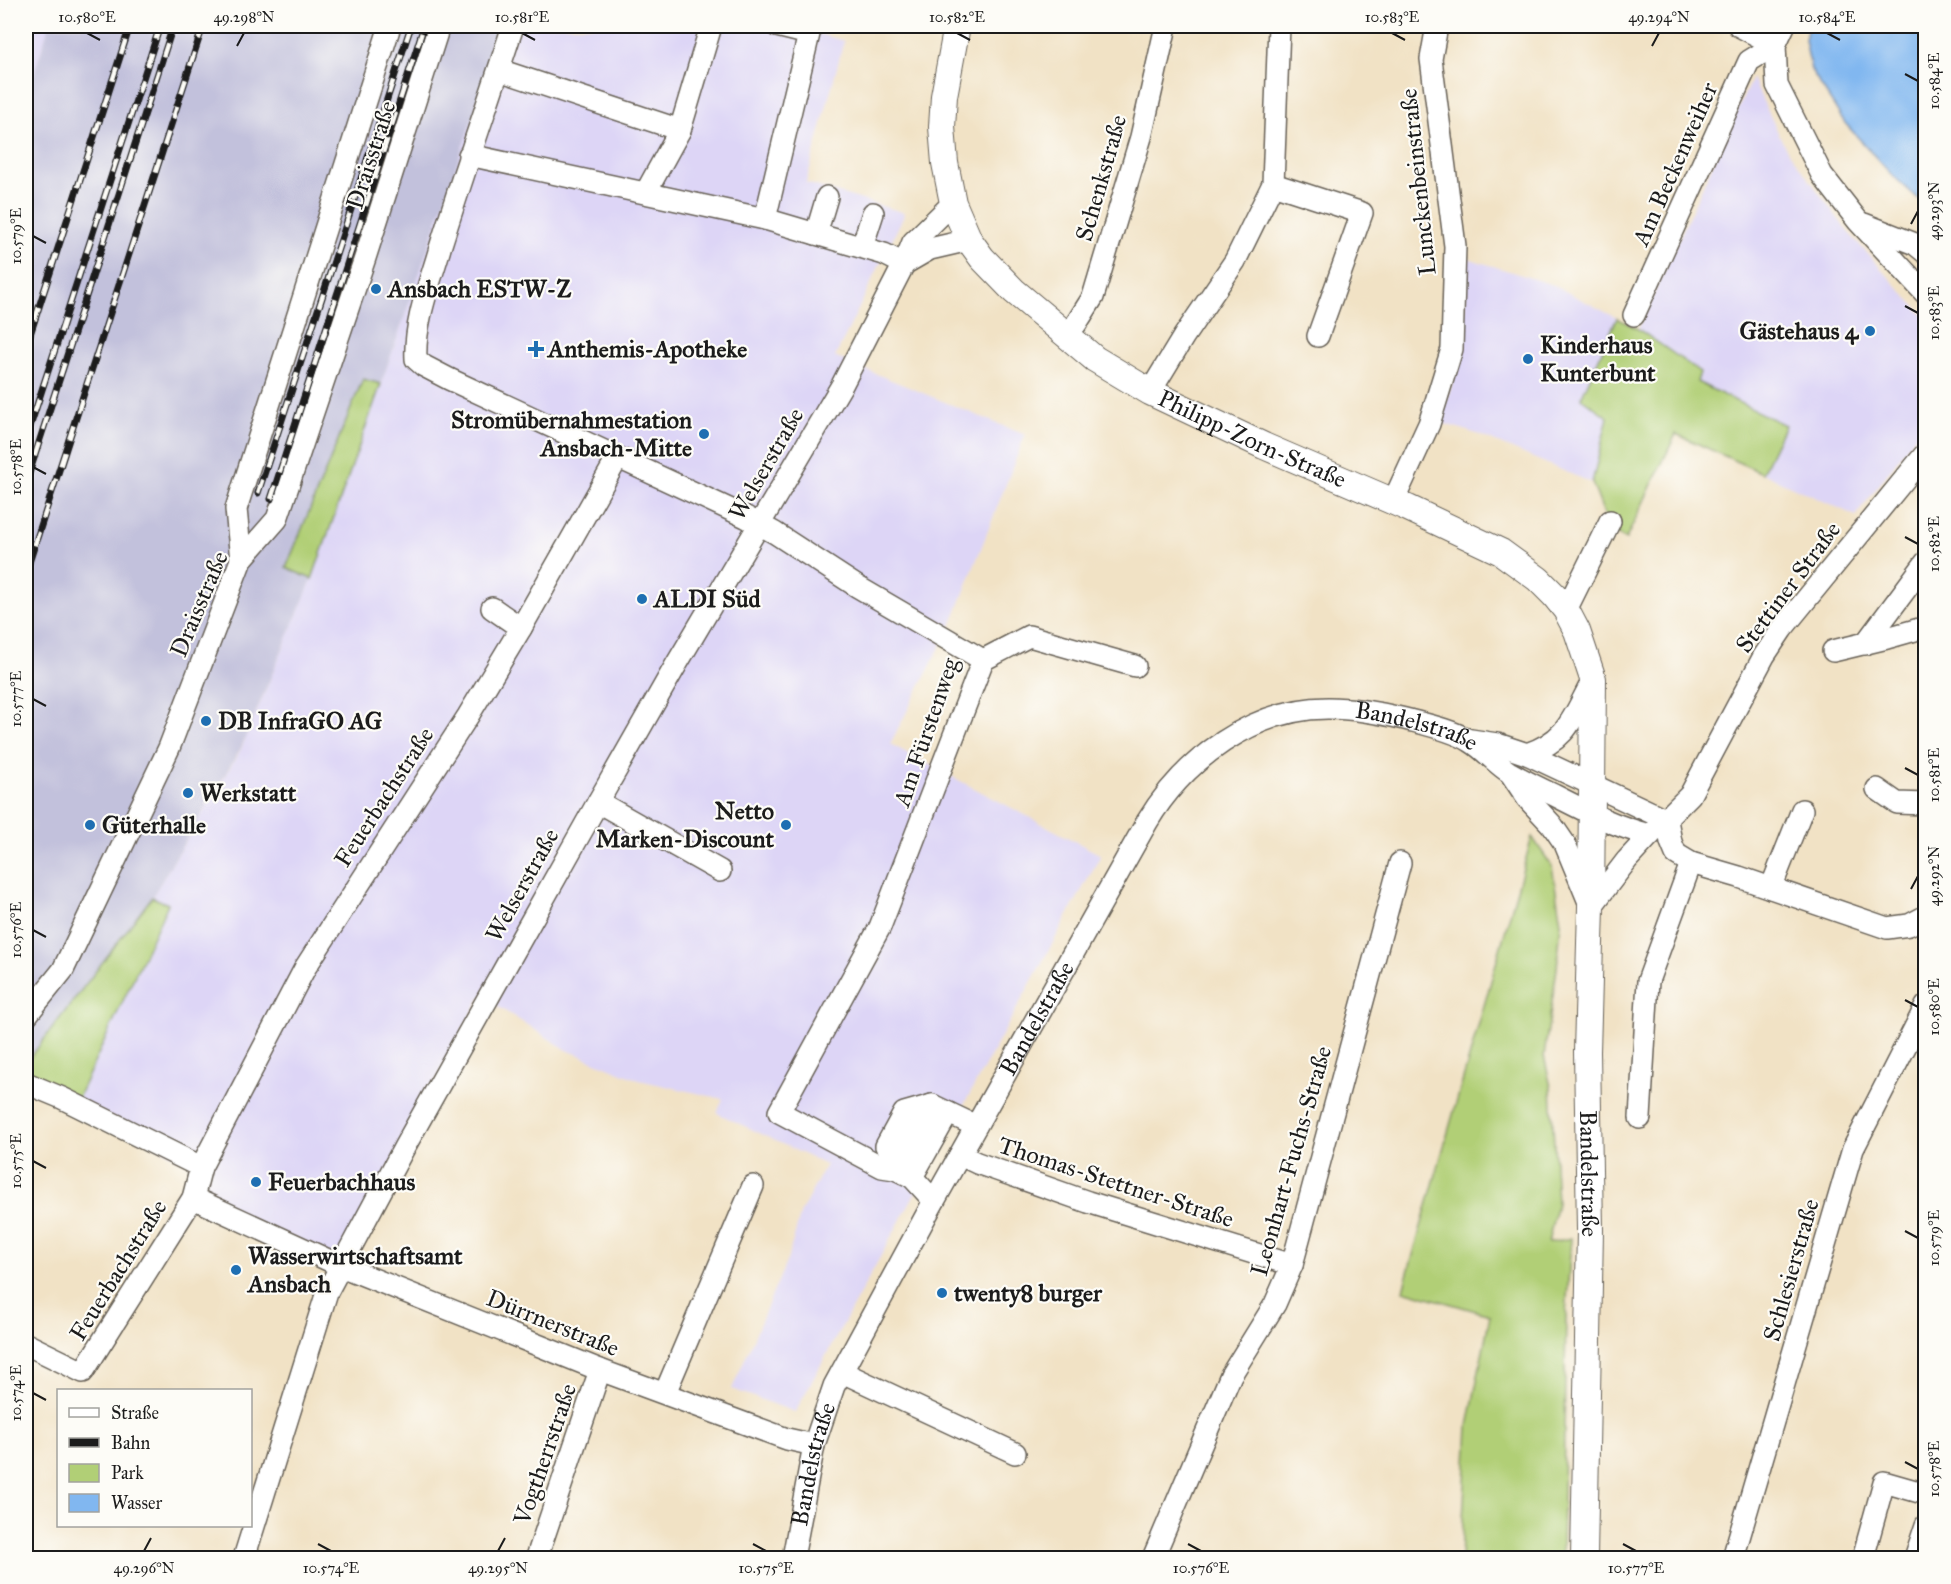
<svg xmlns="http://www.w3.org/2000/svg" width="1951" height="1584" font-family="'IM FELL Great Primer',serif">
<style>
.built{fill:#ddd5f6}
.industrial{fill:#c2c1dc}
.green{fill:#b1cf76;stroke:#667649;stroke-width:1.5}
.water{fill:#81b7f0;stroke:#4e6a86;stroke-width:1.5}
.lines{fill:none;stroke-linecap:round;stroke-linejoin:round}
.minor-casing{stroke:#676157;stroke-width:24}
.major-casing{stroke:#676157;stroke-width:28}
.minor{stroke:#fff;stroke-width:21}
.major{stroke:#fff;stroke-width:26}
.rail-casing{stroke:#1c1c1c;stroke-width:7}
.rail{stroke:#fdfcf7;stroke-width:4.5;stroke-dasharray:14;stroke-linecap:butt}
.ticks{fill:none;stroke:#1c1c1c;stroke-width:2}
.poi-dot{fill:#1f6fb2;stroke:#fdfcf7;stroke-width:2}
.labels{text-anchor:middle;dominant-baseline:central;stroke-width:4.5;stroke-linejoin:round;paint-order:stroke}
.street-label{font-size:24px;fill:#1c1c1c;stroke:#fdfcf7}
.poi-label{font-size:24px;font-weight:bold;fill:#1c1c1c;stroke:#fdfcf7;text-anchor:start}
.neatline{fill:none;stroke:#1c1c1c;stroke-width:2}
.ticks-label{font-size:15px;text-anchor:middle;fill:#1c1c1c}
</style>
<rect width="100%" height="100%" fill="#fdfcf7"/>
<filter id="ink" filterUnits="userSpaceOnUse"><feTurbulence type="fractalNoise" baseFrequency=".0167" numOctaves="2"/><feDisplacementMap in="SourceGraphic" scale="12" xChannelSelector="R" yChannelSelector="G"/><feConvolveMatrix kernelMatrix="1 2 1 2 8 2 1 2 1" color-interpolation-filters="sRGB"/></filter>
<filter id="wash" filterUnits="userSpaceOnUse"><feTurbulence type="fractalNoise" baseFrequency=".008" numOctaves="4" result="noise"/><feDisplacementMap in="SourceGraphic" scale="24" xChannelSelector="R" yChannelSelector="G"/><feGaussianBlur stdDeviation="1.35" result="paint"/><feColorMatrix in="noise" values="0 0 0 0 0 0 0 0 0 0 0 0 0 0 0 0 0 1.4 0 .05"/><feComposite in="paint" operator="in"/></filter>
<g filter="url(#wash)">
<rect width="100%" height="100%" fill="#f1e2c5"/>
<path class="built" d="M 26,26 L 49,26 L 26,100 Z
M 504,26 L 791,26 L 844,41 L 806,183 L 905,213 L 835,357 L 1025,435 L 951,626 L 890,744 L 1101,855 L 795,1412 L 732,1389 L 788,1258 L 801,1212 L 826,1165 L 717,1113 L 723,1099 L 639,1080 L 567,1050 L 481,996 L 336,1267 L 186,1200 L 198,1168 L 75,1104 L 168,904 L 152,897 L 241,749 L 312,579 L 396,341 Z
M 1752,78 L 1785,147 L 1848,232 L 1925,317 L 1925,423 L 1856,516 L 1762,473 L 1785,425 L 1696,381 L 1700,372 L 1638,329 Z
M 1467,258 L 1553,285 L 1617,318 L 1581,398 L 1608,417 L 1592,483 L 1477,434 L 1439,422 L 1453,381 L 1463,338 Z"/>
<path class="industrial" d="M 49,26 L 504,26 L 396,341 L 312,579 L 241,748 L 152,897 L 26,1063 L 26,100 Z"/>
<path class="green" d="M 1617,318 L 1638,329 L 1700,372 L 1697,382 L 1785,425 L 1762,473 L 1676,434 L 1626,539 L 1611,532 L 1592,483 L 1608,417 L 1581,398 Z
M 363,379 L 381,384 L 312,579 L 286,568 Z
M 1532,837 L 1552,866 L 1561,923 L 1557,968 L 1544,1056 L 1551,1087 L 1557,1203 L 1548,1243 L 1571,1238 L 1566,1315 L 1562,1558 L 1461,1558 L 1468,1426 L 1490,1315 L 1403,1290 Z
M 152,897 L 168,904 L 75,1104 L 26,1080 L 26,1063 Z"/>
<path class="water" d="M 1808,26 L 1925,26 L 1925,205 L 1889,172 L 1845,123 L 1811,70 L 1805,40 Z"/>
</g>
<g filter="url(#ink)">
<g class="lines">
<g class="minor-casing">
<g id="minor">
<path d="M 513,26 C 489,100 463,174 440,248 C 430,283 414,322 416,359 L 424,366 L 449,379 L 746,517 L 775,533 L 858,587 L 983,660"/>
<path d="M 1739,26 L 1775,45"/>
<path d="M 1784,26 L 1775,45 L 1777,85 L 1822,175 L 1858,221 L 1926,294"/>
<path d="M 499,70 L 680,130"/>
<path d="M 469,155 L 765,219 L 884,254 L 904,264"/>
<path d="M 1273,184 L 1362,213 L 1318,336"/>
<path d="M 646,192 L 680,130 L 711,26"/>
<path d="M 765,219 L 809,34 L 777,26"/>
<path d="M 1864,224 L 1915,244 L 1926,253"/>
<path d="M 816,234 L 827,197"/>
<path d="M 862,247 L 873,213"/>
<path d="M 904,264 L 930,249 L 969,240"/>
<path d="M 1634,315 L 1749,61 L 1775,45"/>
<path d="M 1066,335 L 1076,324 L 1093,297 L 1141,137 L 1166,26"/>
<path d="M 1150,392 L 1184,336 L 1235,261 L 1273,184 L 1279,26"/>
<path d="M 1393,502 L 1429,424 L 1452,349 L 1455,246 L 1431,59 L 1437,26"/>
<path d="M 241,560 L 236,509 L 390,26"/>
<path d="M 492,608 L 521,628"/>
<path d="M 1566,610 L 1610,521"/>
<path d="M 1865,644 L 1926,562"/>
<path d="M 1833,651 L 1887,638 L 1926,627"/>
<path d="M 983,660 L 1029,636 L 1135,666"/>
<path d="M 1471,740 L 1497,744 L 1527,754 L 1667,820"/>
<path d="M 1527,754 C 1569,740 1573,716 1593,680"/>
<path d="M 1511,774 L 1527,798 L 1552,825 L 1565,844 L 1591,907 L 1627,860 L 1650,835"/>
<path d="M 1877,789 L 1897,803 L 1926,804"/>
<path d="M 598,802 L 720,871"/>
<path d="M 1667,820 L 1671,842 L 1676,854 L 1691,863 L 1739,877 L 1887,928 L 1909,925 L 1926,916"/>
<path d="M 1771,888 L 1802,810"/>
<path d="M 26,1016 L 63,970 L 169,748 L 241,560 L 277,519 L 365,258 L 439,26"/>
<path d="M 26,1083 L 62,1098 L 201,1167"/>
<path d="M 932,1105 L 904,1113 L 886,1146 L 895,1169 L 912,1177 L 934,1201"/>
<path d="M 1640,1118 L 1648,981 L 1691,863"/>
<path d="M 976,1126 L 932,1105 L 895,1169 L 882,1167 L 779,1112 L 880,927 L 983,660"/>
<path d="M 960,1155 L 977,1163 L 1088,1202 L 1292,1265"/>
<path d="M 912,1177 L 948,1113"/>
<path d="M 193,1198 L 341,1266 L 600,1370 L 787,1439 L 814,1445"/>
<path d="M 26,1344 L 83,1372 L 193,1198 L 201,1167 L 305,968 L 468,716 L 521,628 L 617,459"/>
<path d="M 842,1372 L 1015,1453"/>
<path d="M 665,1393 L 753,1186"/>
<path d="M 538,1554 L 600,1370"/>
<path d="M 244,1558 L 327,1292 L 405,1146 L 598,802 L 676,665 L 842,385 L 904,264 L 913,242 L 953,203"/>
<path id="s1" d="M 793,1558 L 814,1445 L 834,1386 L 934,1201 L 1147,822 C 1184,760 1253,708 1328,708 C 1354,708 1380,713 1405,719 C 1424,724 1453,730 1470,741 C 1484,749 1495,763 1509,772 C 1523,780 1539,788 1554,795 C 1585,811 1616,827 1650,835 L 1690,795 L 1764,656 L 1782,629 L 1926,453"/>
<path d="M 1153,1558 L 1231,1375 L 1275,1304 L 1292,1265 L 1400,863"/>
<path d="M 1733,1558 L 1853,1149 L 1926,1006"/>
<path d="M 1863,1558 L 1884,1482 L 1926,1494"/>
<path d="M 1915,1558 L 1926,1525"/>
</g>
</g>
<g class="major-casing">
<g id="major">
<path id="s2" d="M 957,26 L 944,96 L 942,127 L 945,163 L 953,203 L 969,240 L 982,258 L 1014,291 L 1095,359 L 1150,392 L 1264,446 L 1408,508 L 1501,552 L 1538,579 L 1554,595 L 1566,610 L 1577,631 L 1593,679 L 1591,907 L 1587,1052 L 1590,1230 L 1584,1558"/>
</g>
</g>
<use href="#minor" class="minor"/>
<use href="#major" class="major"/>
<g class="rail-casing">
<path id="rail" d="M 26,347 L 130,26
M 26,439 L 160,26
M 26,483 L 173,26
M 258,493 L 411,26
M 271,499 L 424,26
M 26,572 L 203,26"/>
</g>
<use href="#rail" class="rail"/>
</g>
</g>
<path class="ticks" d="M 87,33 L 100,40M 522,33 L 535,40M 957,33 L 970,40M 1392,33 L 1405,40M 1827,33 L 1840,40M 237,46 L 244,33M 1652,46 L 1659,33M 1905,74 L 1918,81M 1911,224 L 1918,211M 33,236 L 46,243M 1905,306 L 1918,313M 33,467 L 46,474M 1905,537 L 1918,544M 33,699 L 46,706M 1905,768 L 1918,775M 1911,889 L 1918,876M 33,930 L 46,937M 1905,1000 L 1918,1007M 33,1161 L 46,1168M 1905,1231 L 1918,1238M 33,1393 L 46,1400M 1905,1462 L 1918,1469M 318,1544 L 331,1551M 753,1544 L 766,1551M 1188,1544 L 1201,1551M 1623,1544 L 1636,1551M 144,1551 L 151,1538M 498,1551 L 505,1538"/>
<g class="poi-dot">
<circle cx="376" cy="289" r="6"/>
<circle cx="1870" cy="331" r="6"/>
<path d="M533 340h6v6h6v6h-6v6h-6v-6h-6v-6h6z"/>
<circle cx="1528" cy="359" r="6"/>
<circle cx="704" cy="434" r="6"/>
<circle cx="642" cy="599" r="6"/>
<circle cx="206" cy="721" r="6"/>
<circle cx="188" cy="793" r="6"/>
<circle cx="90" cy="825" r="6"/>
<circle cx="786" cy="825" r="6"/>
<circle cx="256" cy="1182" r="6"/>
<circle cx="236" cy="1270" r="6"/>
<circle cx="942" cy="1293" r="6"/>
</g>
<g class="labels">
<g class="street-label">
<text transform="translate(371 155) rotate(-72)">Draisstraße</text>
<text transform="translate(1675 164) rotate(-66)">Am Beckenweiher</text>
<text transform="translate(1101 178) rotate(-74)">Schenkstraße</text>
<text transform="translate(1418 182) rotate(-96)">Lunckenbeinstraße</text>
<text stroke="none"><textPath href="#s2" startOffset="570">Philipp-Zorn-Straße</textPath></text>
<text transform="translate(766 464) rotate(-60)">Welserstraße</text>
<text transform="translate(1788 587) rotate(-53)">Stettiner Straße</text>
<text transform="translate(199 604) rotate(-67)">Draisstraße</text>
<text stroke="none"><textPath href="#s1" startOffset="1136">Bandelstraße</textPath></text>
<text transform="translate(926 732) rotate(-71)">Am Fürstenweg</text>
<text transform="translate(384 797) rotate(-57)">Feuerbachstraße</text>
<text transform="translate(522 885) rotate(-61)">Welserstraße</text>
<text stroke="none"><textPath href="#s1" startOffset="597">Bandelstraße</textPath></text>
<text transform="translate(1291 1161) rotate(-74)">Leonhart-Fuchs-Straße</text>
<text stroke="none"><textPath href="#s2" startOffset="1500">Bandelstraße</textPath></text>
<text transform="translate(1116 1182) rotate(18)">Thomas-Stettner-Straße</text>
<text transform="translate(118 1270) rotate(-58)">Feuerbachstraße</text>
<text transform="translate(1791 1270) rotate(-74)">Schlesierstraße</text>
<text transform="translate(553 1323) rotate(22)">Dürrnerstraße</text>
<text transform="translate(545 1454) rotate(-71)">Vogtherrstraße</text>
<text stroke="none"><textPath href="#s1" startOffset="96">Bandelstraße</textPath></text>
</g>
<g class="poi-label">
<text x="388" y="289">Ansbach ESTW-Z</text>
<text x="1858" y="331" text-anchor="end">Gästehaus 4</text>
<text x="1540" y="345">Kinderhaus<tspan x="1540" dy="28">Kunterbunt</tspan></text>
<text x="548" y="349">Anthemis-Apotheke</text>
<text x="692" y="420" text-anchor="end">Stromübernahmestation<tspan x="692" dy="28">Ansbach-Mitte</tspan></text>
<text x="654" y="599">ALDI Süd</text>
<text x="218" y="721">DB InfraGO AG</text>
<text x="200" y="793">Werkstatt</text>
<text x="774" y="811" text-anchor="end">Netto<tspan x="774" dy="28">Marken-Discount</tspan></text>
<text x="102" y="825">Güterhalle</text>
<text x="268" y="1182">Feuerbachhaus</text>
<text x="248" y="1256">Wasserwirtschaftsamt<tspan x="248" dy="28">Ansbach</tspan></text>
<text x="954" y="1293">twenty8 burger</text>
</g>
</g>
<rect width="1951" height="1584" fill="none" stroke="#fdfcf7" stroke-width="66"/>
<rect x="57" y="1389" width="195" height="138" fill="#fdfcf7" stroke="#a3a29f" stroke-width="1.5"/>
<rect x="69" y="1408" width="30" height="9" fill="#ffffff" stroke="#a3a29f" stroke-width="1.5"/>
<text x="111" y="1419" font-size="18" fill="#1c1c1c">Straße</text>
<rect x="69" y="1438" width="30" height="9" fill="#1c1c1c" stroke="#a3a29f" stroke-width="1.5"/>
<text x="111" y="1449" font-size="18" fill="#1c1c1c">Bahn</text>
<rect x="69" y="1464" width="30" height="18" fill="#b1cf76" stroke="#a3a29f" stroke-width="1.5"/>
<text x="111" y="1479" font-size="18" fill="#1c1c1c">Park</text>
<rect x="69" y="1494" width="30" height="18" fill="#81b7f0" stroke="#a3a29f" stroke-width="1.5"/>
<text x="111" y="1509" font-size="18" fill="#1c1c1c">Wasser</text>
<rect x="33" y="33" width="1885" height="1518" class="neatline"/>
<g class="ticks-label">
<text x="87" y="22">10.580°E</text>
<text x="244" y="22">49.298°N</text>
<text x="522" y="22">10.581°E</text>
<text x="957" y="22">10.582°E</text>
<text x="1392" y="22">10.583°E</text>
<text x="1659" y="22">49.294°N</text>
<text x="1827" y="22">10.584°E</text>
<text transform="translate(1934 81) rotate(-90)" y="5">10.584°E</text>
<text transform="translate(1934 211) rotate(-90)" y="5">49.293°N</text>
<text transform="translate(16 236) rotate(-90)" y="5">10.579°E</text>
<text transform="translate(1934 313) rotate(-90)" y="5">10.583°E</text>
<text transform="translate(16 467) rotate(-90)" y="5">10.578°E</text>
<text transform="translate(1934 544) rotate(-90)" y="5">10.582°E</text>
<text transform="translate(16 699) rotate(-90)" y="5">10.577°E</text>
<text transform="translate(1934 775) rotate(-90)" y="5">10.581°E</text>
<text transform="translate(1934 876) rotate(-90)" y="5">49.292°N</text>
<text transform="translate(16 930) rotate(-90)" y="5">10.576°E</text>
<text transform="translate(1934 1007) rotate(-90)" y="5">10.580°E</text>
<text transform="translate(16 1161) rotate(-90)" y="5">10.575°E</text>
<text transform="translate(1934 1238) rotate(-90)" y="5">10.579°E</text>
<text transform="translate(16 1393) rotate(-90)" y="5">10.574°E</text>
<text transform="translate(1934 1469) rotate(-90)" y="5">10.578°E</text>
<text x="144" y="1573">49.296°N</text>
<text x="331" y="1573">10.574°E</text>
<text x="498" y="1573">49.295°N</text>
<text x="766" y="1573">10.575°E</text>
<text x="1201" y="1573">10.576°E</text>
<text x="1636" y="1573">10.577°E</text>
</g>
</svg>
